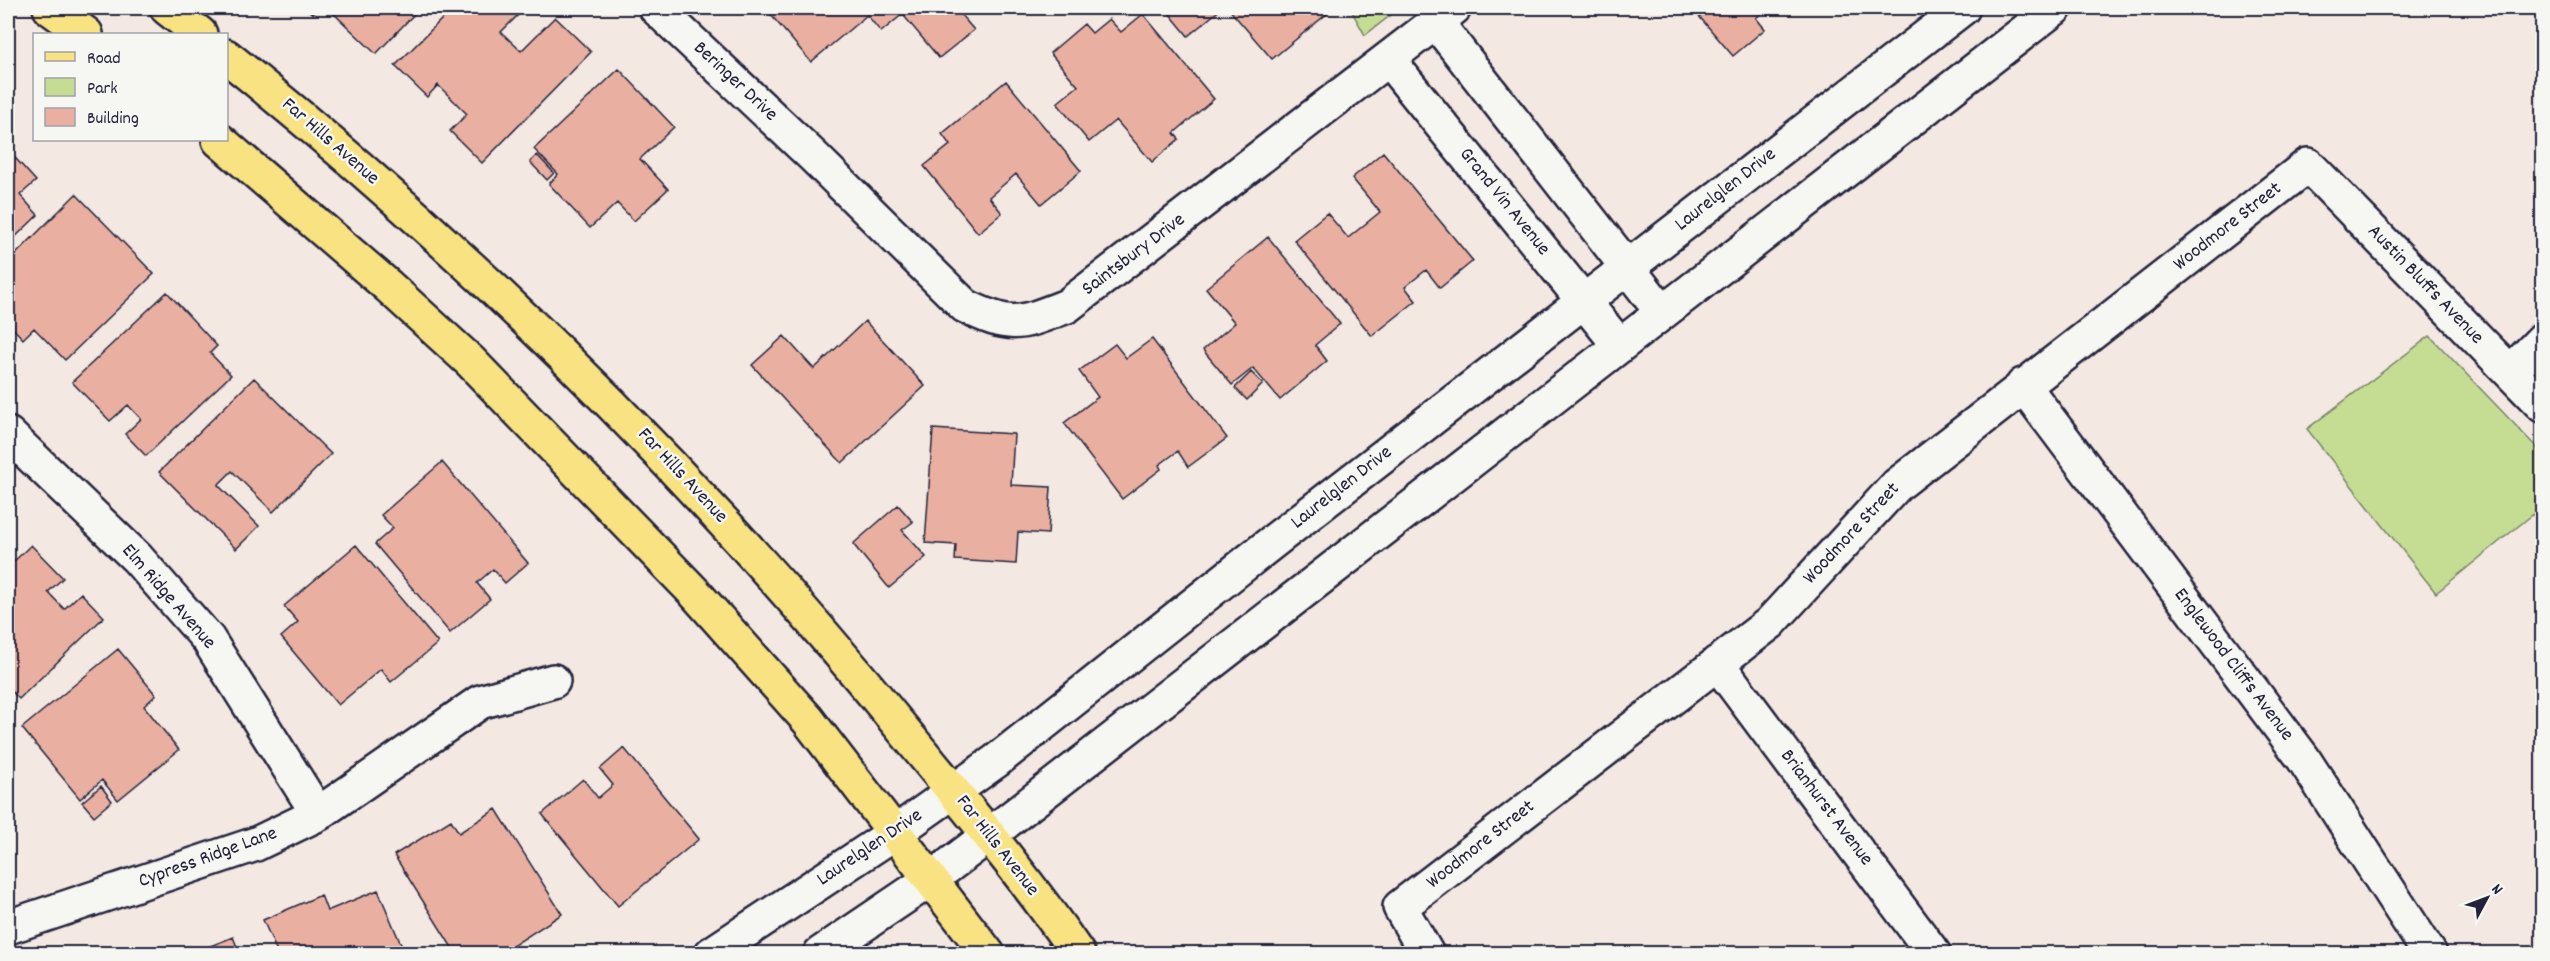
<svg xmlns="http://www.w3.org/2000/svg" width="2550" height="961" font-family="Dekko,sans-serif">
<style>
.green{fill:#c5dd93;stroke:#748067;stroke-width:1.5}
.building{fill:#e9b0a2;stroke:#22223b;stroke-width:1.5}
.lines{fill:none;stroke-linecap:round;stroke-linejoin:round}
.minor-casing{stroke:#22223b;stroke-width:38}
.major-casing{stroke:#22223b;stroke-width:38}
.minor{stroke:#f6f6f2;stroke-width:33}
.major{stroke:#f8e281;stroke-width:33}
.labels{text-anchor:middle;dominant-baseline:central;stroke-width:5;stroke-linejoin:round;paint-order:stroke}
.street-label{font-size:20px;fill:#22223b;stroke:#f6f6f2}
</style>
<rect width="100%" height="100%" fill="#f3e8e2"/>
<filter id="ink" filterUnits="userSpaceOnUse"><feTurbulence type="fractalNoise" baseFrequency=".0167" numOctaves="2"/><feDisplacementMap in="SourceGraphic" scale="12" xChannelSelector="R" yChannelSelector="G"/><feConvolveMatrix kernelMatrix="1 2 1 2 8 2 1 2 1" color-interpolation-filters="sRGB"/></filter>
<g filter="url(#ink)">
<path class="green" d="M 1350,8 L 1400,8 L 1365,35 Z
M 2430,336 L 2542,453 L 2542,507 L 2436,593 L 2307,429 Z"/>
<path class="building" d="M 305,8 L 319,8 L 313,14 Z
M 328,8 L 420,8 L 376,54 Z
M 453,8 L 516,8 L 521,12 L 501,32 L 521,51 L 555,17 L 591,52 L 482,163 L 450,131 L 467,114 L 438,85 L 427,97 L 395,66 Z
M 765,8 L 910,8 L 881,32 L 867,15 L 811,62 Z
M 915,8 L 955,8 L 974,30 L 939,58 L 904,16 Z
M 1165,8 L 1222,8 L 1188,36 Z
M 1228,8 L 1334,8 L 1272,59 Z
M 1692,8 L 1768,8 L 1756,18 L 1765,29 L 1733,56 Z
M 1143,14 L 1214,99 L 1174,133 L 1179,139 L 1152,162 L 1116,120 L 1089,142 L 1057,103 L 1078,86 L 1050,53 L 1084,24 L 1092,33 L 1109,19 L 1121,32 Z
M 619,69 L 674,127 L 640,159 L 668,189 L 634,221 L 617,203 L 590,228 L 549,184 L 558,174 L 534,149 Z
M 1006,81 L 1081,171 L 1041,204 L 1016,174 L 989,197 L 1002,213 L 978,233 L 924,166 L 950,145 L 942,134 Z
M 8,150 L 36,181 L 20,195 L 38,215 L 8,244 Z
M 1383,152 L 1473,261 L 1440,288 L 1426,270 L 1405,287 L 1416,301 L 1372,336 L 1294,240 L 1327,213 L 1348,238 L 1380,212 L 1352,178 Z
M 537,155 L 554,173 L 547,180 L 530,162 Z
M 76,194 L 154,274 L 65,360 L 34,328 L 23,339 L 8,323 L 8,262 Z
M 1268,237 L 1340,324 L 1315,345 L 1327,361 L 1280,400 L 1253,368 L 1232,385 L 1203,350 L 1235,323 L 1206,288 Z
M 167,292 L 217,346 L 210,353 L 231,375 L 146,456 L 125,434 L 141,419 L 128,405 L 110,421 L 72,382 Z
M 865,321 L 925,386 L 842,463 L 752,365 L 784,336 L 814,369 Z
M 1152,339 L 1227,438 L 1188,467 L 1178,451 L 1159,465 L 1161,469 L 1122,499 L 1064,423 L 1098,397 L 1079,371 L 1115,344 L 1126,358 Z
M 1251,372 L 1263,384 L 1247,400 L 1235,388 Z
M 254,378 L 331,454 L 273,512 L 232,471 L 218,485 L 259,526 L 236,549 L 159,472 Z
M 933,429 L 1014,434 L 1011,485 L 1051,487 L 1048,534 L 1018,532 L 1016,564 L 955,560 L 956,545 L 925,543 Z
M 442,462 L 528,563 L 505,583 L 493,569 L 477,583 L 490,599 L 450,633 L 375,544 L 393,528 L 381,515 Z
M 898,505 L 913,522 L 902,530 L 926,557 L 889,588 L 853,544 Z
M 31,545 L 63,578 L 48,592 L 64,609 L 81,593 L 104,617 L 19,699 L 8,687 L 8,567 Z
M 356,545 L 438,643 L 391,682 L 381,669 L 338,705 L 281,637 L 298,622 L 284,606 Z
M 118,649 L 156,695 L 144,706 L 179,750 L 118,800 L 102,780 L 80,799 L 22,728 Z
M 624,748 L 699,839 L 618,906 L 542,814 L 583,779 L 598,798 L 613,785 L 600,769 Z
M 101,786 L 112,801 L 94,816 L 82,802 Z
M 496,809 L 562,914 L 500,954 L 456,954 L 394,855 L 451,820 L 459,833 Z
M 378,890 L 405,954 L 278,954 L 263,920 L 321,895 L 327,911 Z
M 233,937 L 240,954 L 173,954 L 190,946 L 193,953 Z"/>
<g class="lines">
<g class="minor-casing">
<path id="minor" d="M 656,8 L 814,157 L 965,306 C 1012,329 1020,324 1067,306 L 1454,8
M 1436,22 L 1662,312
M 1388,59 L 1619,345
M 2511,372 L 2542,340
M 2023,385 L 2303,758 L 2430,954
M 8,434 L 137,558 L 208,639 L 318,814
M 1717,663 L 1934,954
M 8,927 L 256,844 L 318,814 L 480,702 L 553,681
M 711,954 L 896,832 L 996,761 L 1275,540 L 1963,8
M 820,954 L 931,879 L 988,836 L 2055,8
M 1427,954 L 1400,907 L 1770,623 L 1897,485 L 2308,165 L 2542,405"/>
</g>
<g class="major-casing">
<path id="major" d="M 50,8 L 86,34
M 167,8 L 200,34
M 226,56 C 478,258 706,487 909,737 C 967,808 1026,878 1078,954
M 219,140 L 388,286 L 470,361 L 694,592 L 808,720 L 988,954"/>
</g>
<use href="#minor" class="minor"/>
<use href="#major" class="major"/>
</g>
</g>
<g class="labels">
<g class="street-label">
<text transform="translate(735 82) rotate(43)">Beringer Drive</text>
<text transform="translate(330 142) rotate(41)">Far Hills Avenue</text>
<text transform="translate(1726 190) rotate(-38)">Laurelglen Drive</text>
<text transform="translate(1504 202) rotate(51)">Grand Vin Avenue</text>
<text transform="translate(2228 227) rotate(-38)">Woodmore Street</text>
<text transform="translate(1134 255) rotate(-37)">Saintsbury Drive</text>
<text transform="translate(2425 285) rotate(46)">Austin Bluffs Avenue</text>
<text transform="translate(682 476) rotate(47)">Far Hills Avenue</text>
<text transform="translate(1342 488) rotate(-38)">Laurelglen Drive</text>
<text transform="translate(1852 534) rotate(-47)">Woodmore Street</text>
<text transform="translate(168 597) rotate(49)">Elm Ridge Avenue</text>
<text transform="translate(2233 665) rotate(53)">Englewood Cliffs Avenue</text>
<text transform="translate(1826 808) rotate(53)">Brianhurst Avenue</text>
<text transform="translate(1481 845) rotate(-38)">Woodmore Street</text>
<text transform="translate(997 846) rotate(52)">Far Hills Avenue</text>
<text transform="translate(870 848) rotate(-34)">Laurelglen Drive</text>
<text transform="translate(208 858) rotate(-20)">Cypress Ridge Lane</text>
</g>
</g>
<rect width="2550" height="961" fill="none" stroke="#f6f6f2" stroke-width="30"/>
<rect x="15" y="15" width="2520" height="931" fill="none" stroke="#22223b" stroke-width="2" filter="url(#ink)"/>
<rect x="33" y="33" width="195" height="108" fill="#f6f6f2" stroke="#a1a1a9" stroke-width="1.5"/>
<rect x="45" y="52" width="30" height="9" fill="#f8e281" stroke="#a1a1a9" stroke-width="1.5"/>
<text x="87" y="63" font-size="18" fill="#22223b">Road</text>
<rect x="45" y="78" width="30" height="18" fill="#c5dd93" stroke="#a1a1a9" stroke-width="1.5"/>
<text x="87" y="93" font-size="18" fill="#22223b">Park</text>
<rect x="45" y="108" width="30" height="18" fill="#e9b0a2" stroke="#a1a1a9" stroke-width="1.5"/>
<text x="87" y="123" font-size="18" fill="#22223b">Building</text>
<g transform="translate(2487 898) rotate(49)" stroke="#f6f6f2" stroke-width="4.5" paint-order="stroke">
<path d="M0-4.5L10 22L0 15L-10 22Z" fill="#22223b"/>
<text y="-9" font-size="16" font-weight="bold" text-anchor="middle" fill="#22223b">N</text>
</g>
</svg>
